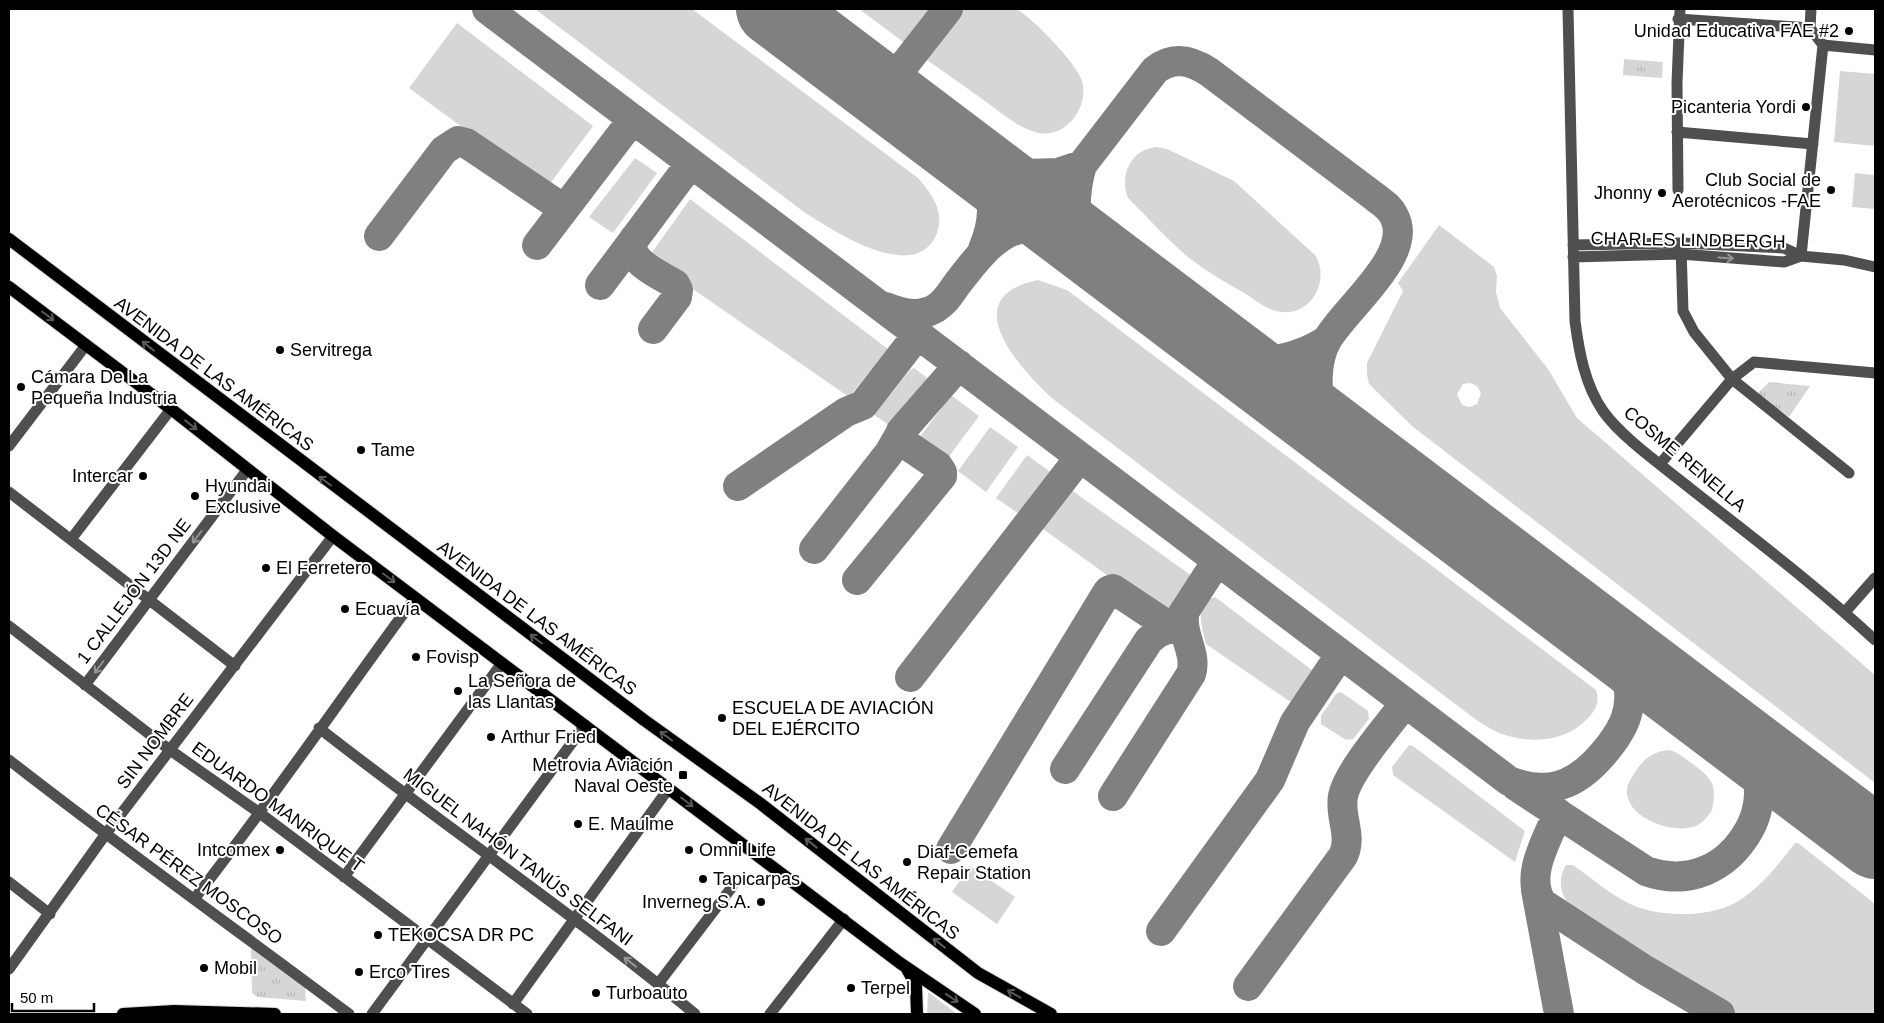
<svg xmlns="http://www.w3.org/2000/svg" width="1884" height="1023" font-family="Arial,sans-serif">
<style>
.green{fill:#d6d6d6;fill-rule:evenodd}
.park{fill:url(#park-tufts)}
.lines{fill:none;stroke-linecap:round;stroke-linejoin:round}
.taxiway{stroke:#808080;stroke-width:30}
.runway{stroke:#808080;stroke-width:74}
.major-casing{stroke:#dbdbdb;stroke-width:14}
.minor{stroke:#4f4f4f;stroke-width:11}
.major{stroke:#000;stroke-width:12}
.oneway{stroke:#959595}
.oneway2{stroke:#595959}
.poi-dot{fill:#000;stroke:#fff;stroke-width:2}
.labels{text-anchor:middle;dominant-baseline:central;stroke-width:4;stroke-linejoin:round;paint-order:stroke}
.poi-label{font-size:18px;fill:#000;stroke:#fff;text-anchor:start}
.street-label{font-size:18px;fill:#000;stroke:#fff}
</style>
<defs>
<pattern id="park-tufts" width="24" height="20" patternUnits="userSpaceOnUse" patternTransform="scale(1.25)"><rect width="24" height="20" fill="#d6d6d6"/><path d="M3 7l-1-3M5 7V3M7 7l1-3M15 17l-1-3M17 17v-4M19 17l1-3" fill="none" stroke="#b6b6b6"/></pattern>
</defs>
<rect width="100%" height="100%" fill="#fff"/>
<path class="green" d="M 535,9 L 692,9 L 918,178 C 931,193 945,211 937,233 C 916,286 834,231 804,212 Z
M 859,9 L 933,9 L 906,44 Z
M 962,9 C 973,9 1008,6 1016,9 C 1030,15 1079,66 1082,81 C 1090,109 1063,141 1035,132 C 1018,127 1004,115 989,104 C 968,89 946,73 924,58 Z
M 457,23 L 593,126 L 546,189 L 409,88 Z
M 1840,71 L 1875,74 L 1875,146 L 1834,142 Z
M 1157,147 L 1167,149 L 1234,181 L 1315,255 C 1332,282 1308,320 1276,311 C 1266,309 1255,300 1246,294 C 1226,283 1206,271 1188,257 C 1167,239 1148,218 1128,198 C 1119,175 1131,149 1157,147 Z
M 635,158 L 657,173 L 613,233 L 589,217 Z
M 1855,173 L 1875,175 L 1875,209 L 1852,207 Z
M 690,199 L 888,349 L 849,397 L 648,258 Z
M 1439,225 L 1494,267 L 1497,276 L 1496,292 L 1500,308 L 1548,369 L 1577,418 L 1875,675 L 1875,783 L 1412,426 L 1369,384 L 1367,374 L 1367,363 L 1403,291 L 1398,283 ZM 1470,383 L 1477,386 L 1481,393 L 1477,404 L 1470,407 L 1462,405 L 1457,394 L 1463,384 Z
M 1038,280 L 1067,290 L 1596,690 C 1600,701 1596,710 1588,718 C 1567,742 1532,744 1502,734 C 1493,731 1483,724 1475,719 L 1053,399 C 1019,368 954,297 1038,280 Z
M 914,368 L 926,377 L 927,381 L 887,424 L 872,413 L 877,411 L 910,370 Z
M 951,395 L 979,416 L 945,462 L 917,441 Z
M 990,427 L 1018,447 L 986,492 L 958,471 Z
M 1027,455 L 1053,474 L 1022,516 L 996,498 Z
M 1070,489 L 1199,581 L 1171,621 L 1043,529 Z
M 1215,597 L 1316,673 L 1295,705 L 1206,644 C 1202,628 1193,603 1215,597 Z
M 1341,692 L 1368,711 L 1369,719 L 1353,739 L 1346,740 L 1321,724 L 1321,716 L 1336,694 Z
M 1409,745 L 1413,746 L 1525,831 L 1515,862 L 1393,775 L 1392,767 Z
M 1670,750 C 1679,753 1686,759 1694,765 C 1713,779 1717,785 1712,810 C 1708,816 1704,822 1696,826 C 1674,835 1624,818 1627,789 C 1628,782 1634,774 1638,768 C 1646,757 1655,751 1670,750 Z
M 1795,843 L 1798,843 L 1875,904 L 1875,1014 L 1733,1014 L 1573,908 C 1560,897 1557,879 1566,865 L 1573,865 C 1593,879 1614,898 1637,907 C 1665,917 1709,917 1735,903 C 1760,889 1778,865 1795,843 Z
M 970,866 L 1015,897 L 997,924 L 952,892 Z
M 928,992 L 957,1014 L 927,1014 Z"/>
<path class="park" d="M 1624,59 L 1663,62 L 1662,78 L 1623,75 Z
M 1769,382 L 1810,386 L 1789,417 L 1757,394 Z
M 251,948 L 305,986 L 306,1001 L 257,997 L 252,993 Z"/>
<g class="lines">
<path class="taxiway" d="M 487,9 L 1509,781 C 1554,799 1584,780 1611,744 C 1623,728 1631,712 1629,691 C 1626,666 1614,649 1597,632
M 883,92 L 948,9
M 966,154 C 994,185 999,211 983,249
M 994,175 L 1058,173 L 1082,165 L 1155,70 C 1173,56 1191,60 1209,72 L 1375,197 C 1382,203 1390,207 1394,216 C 1415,255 1345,308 1327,340 C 1313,365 1318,396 1321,423
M 379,236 L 444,150 L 458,141 L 466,143 L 555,203 L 565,205 L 571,200
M 634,239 C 624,260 660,275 675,284 L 678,290 L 677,297 L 653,329
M 1079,240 C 1074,214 1074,191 1082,165
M 537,245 L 633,119
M 600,285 L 691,163
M 885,307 C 899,312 912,317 927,312 C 941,308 949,296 957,284 C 993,237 1016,210 1079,240
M 1241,362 C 1273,362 1299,358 1327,340
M 738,486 L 846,412 L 863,405 L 918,334
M 814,549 L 889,453 L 903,429 L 959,365
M 857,580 L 942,476 L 942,472 L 938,466 L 904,443 L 901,437 L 901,431
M 910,677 L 1080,457
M 1065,769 L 1149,640 L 1158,633 L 1175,626 L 1217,561
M 1516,786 L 1646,871 C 1688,886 1727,869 1749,830 C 1757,816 1761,797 1758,781 C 1755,763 1745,748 1733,735
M 1113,796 L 1191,674 C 1198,653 1179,633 1185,611
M 1558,813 C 1547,840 1524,876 1542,903 L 1645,970 L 1720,1014
M 951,849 L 1108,591 L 1113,589 L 1164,623 L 1177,622
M 1536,890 L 1559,1014
M 1161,931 L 1270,780 L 1295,722 L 1340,655
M 1248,986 L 1343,856 C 1353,836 1339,817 1343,796 C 1348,771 1389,725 1405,703"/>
<path class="runway" d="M 773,9 L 1875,842"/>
<g class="major-casing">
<path id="major" d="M 9,239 L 644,720 L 761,804 L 978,973 L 1051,1014
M 9,287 L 171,409 L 333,536 L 900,963 L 975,1014
M 907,969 L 916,985 L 917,1014
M 123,1014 L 174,1011 L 275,1014"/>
</g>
<path class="minor" d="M 1568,9 L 1575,321 C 1579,352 1585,385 1603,411 C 1622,438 1664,467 1691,489 C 1753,538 1817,586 1875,640
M 1678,19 L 1810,28 L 1823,45 L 1875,50
M 1810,28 L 1811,9
M 1823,45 L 1801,256 L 1844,260 L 1875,267
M 1677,132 L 1813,144
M 1678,190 L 1677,83 L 1680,9
M 1681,247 L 1683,311 L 1694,332 L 1732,379 L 1849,473
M 1573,257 L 1680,254 L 1784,262 L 1801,256 L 1784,248 L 1681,243 L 1573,245
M 9,446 L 86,345
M 1660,464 L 1732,379 L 1754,362 L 1875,373
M 9,492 L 235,666
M 72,538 L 171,409
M 1845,612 L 1875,578
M 9,626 L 170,750 L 261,814 L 527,1014
M 85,685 L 247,470
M 319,728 C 443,825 574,914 695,1014
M 9,760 C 120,847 236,929 349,1014
M 344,877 L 502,663
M 9,882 L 50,914
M 195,898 C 271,801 341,698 415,598
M 9,969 L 105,835 L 333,536
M 658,984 L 732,887
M 513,1004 L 669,788
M 372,1014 L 585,725
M 770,1014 L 844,919"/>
<use href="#major" class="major"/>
</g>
<defs><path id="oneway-shaft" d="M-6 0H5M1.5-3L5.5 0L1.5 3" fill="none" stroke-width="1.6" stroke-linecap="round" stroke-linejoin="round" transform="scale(1.25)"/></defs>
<g class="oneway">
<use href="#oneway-shaft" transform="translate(1726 258) rotate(4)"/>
<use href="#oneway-shaft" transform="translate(197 537) rotate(127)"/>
<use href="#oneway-shaft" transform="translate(99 667) rotate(127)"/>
<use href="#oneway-shaft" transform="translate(630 962) rotate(-142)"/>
</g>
<g class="oneway2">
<use href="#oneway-shaft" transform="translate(48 316) rotate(37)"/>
<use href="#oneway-shaft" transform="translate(148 346) rotate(-142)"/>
<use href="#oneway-shaft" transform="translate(191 425) rotate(38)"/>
<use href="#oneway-shaft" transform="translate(325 481) rotate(-143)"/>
<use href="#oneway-shaft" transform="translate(389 578) rotate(37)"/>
<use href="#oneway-shaft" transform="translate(536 639) rotate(-143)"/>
<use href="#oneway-shaft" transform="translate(666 736) rotate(-144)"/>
<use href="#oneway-shaft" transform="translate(687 802) rotate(37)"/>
<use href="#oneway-shaft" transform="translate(811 843) rotate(-142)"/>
<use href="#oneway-shaft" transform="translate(939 943) rotate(-142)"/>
<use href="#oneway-shaft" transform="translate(1014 994) rotate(-150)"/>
<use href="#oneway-shaft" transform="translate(952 998) rotate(34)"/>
</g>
<g class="poi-dot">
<circle cx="1849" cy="31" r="5"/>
<circle cx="1806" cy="107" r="5"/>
<circle cx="1831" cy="190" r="5"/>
<circle cx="1662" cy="193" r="5"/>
<circle cx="280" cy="350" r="5"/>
<circle cx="21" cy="387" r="5"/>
<circle cx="361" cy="450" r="5"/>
<circle cx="143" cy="476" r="5"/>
<circle cx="195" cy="496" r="5"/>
<circle cx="266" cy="568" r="5"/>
<circle cx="345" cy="609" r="5"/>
<circle cx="416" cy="657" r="5"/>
<circle cx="458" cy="691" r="5"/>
<circle cx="722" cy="718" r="5"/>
<circle cx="491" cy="737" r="5"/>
<rect x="678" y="770" width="10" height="10" rx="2.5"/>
<circle cx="578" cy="824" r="5"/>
<circle cx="280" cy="850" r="5"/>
<circle cx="689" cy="850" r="5"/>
<circle cx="907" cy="862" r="5"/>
<circle cx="703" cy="879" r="5"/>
<circle cx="761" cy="902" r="5"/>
<circle cx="378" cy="935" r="5"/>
<circle cx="204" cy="968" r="5"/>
<circle cx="359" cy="972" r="5"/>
<circle cx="851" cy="988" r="5"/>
<circle cx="596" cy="993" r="5"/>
</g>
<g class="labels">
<g class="poi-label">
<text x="1839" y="31" text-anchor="end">Unidad Educativa FAE #2</text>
<text x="1796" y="107" text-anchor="end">Picanteria Yordi</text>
<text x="1821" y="180" text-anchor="end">Club Social de<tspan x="1821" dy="21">Aerotécnicos -FAE</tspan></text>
<text x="1652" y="193" text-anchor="end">Jhonny</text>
<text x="290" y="350">Servitrega</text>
<text x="31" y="377">Cámara De La<tspan x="31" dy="21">Pequeña Industria</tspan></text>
<text x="371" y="450">Tame</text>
<text x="133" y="476" text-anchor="end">Intercar</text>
<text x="205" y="486">Hyundai<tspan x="205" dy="21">Exclusive</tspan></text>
<text x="276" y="568">El Ferretero</text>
<text x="355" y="609">Ecuavía</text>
<text x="426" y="657">Fovisp</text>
<text x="468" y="681">La Señora de<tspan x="468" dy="21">las Llantas</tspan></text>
<text x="732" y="708">ESCUELA DE AVIACIÓN<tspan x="732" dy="21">DEL EJÉRCITO</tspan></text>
<text x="501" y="737">Arthur Fried</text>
<text x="673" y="765" text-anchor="end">Metrovia Aviación<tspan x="673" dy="21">Naval Oeste</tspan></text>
<text x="588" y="824">E. Maulme</text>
<text x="270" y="850" text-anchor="end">Intcomex</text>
<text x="699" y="850">Omni Life</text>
<text x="917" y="852">Diaf-Cemefa<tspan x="917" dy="21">Repair Station</tspan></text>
<text x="713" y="879">Tapicarpas</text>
<text x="751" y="902" text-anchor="end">Inverneg S.A.</text>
<text x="388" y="935">TEKOCSA DR PC</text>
<text x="214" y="968">Mobil</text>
<text x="369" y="972">Erco Tires</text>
<text x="861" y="988">Terpel</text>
<text x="606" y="993">Turboauto</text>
</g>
<g class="street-label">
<text transform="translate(1688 240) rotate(1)">CHARLES LINDBERGH</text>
<text transform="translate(214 374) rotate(37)">AVENIDA DE LAS AMÉRICAS</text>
<text transform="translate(1685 459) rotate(40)">COSME RENELLA</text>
<text transform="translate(134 591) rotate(-53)">1 CALLEJÓN 13D NE</text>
<text transform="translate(537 618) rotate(37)">AVENIDA DE LAS AMÉRICAS</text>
<text transform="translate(155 741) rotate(-53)">SIN NOMBRE</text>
<text transform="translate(278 807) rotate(36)">EDUARDO MANRIQUE T</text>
<text transform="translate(518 857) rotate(37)">MIGUEL NAHÓN TANÚS SELFANI</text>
<text transform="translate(861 861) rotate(38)">AVENIDA DE LAS AMÉRICAS</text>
<text transform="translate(189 874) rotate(36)">CÉSAR PÉREZ MOSCOSO</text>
</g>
</g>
<rect width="1884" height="1023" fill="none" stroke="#000000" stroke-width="20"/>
<path d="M12 1003v8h82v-8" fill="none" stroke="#000000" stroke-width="2.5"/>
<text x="20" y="1003" font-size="15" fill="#000000" stroke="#ffffff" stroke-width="4" paint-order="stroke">50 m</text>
</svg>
